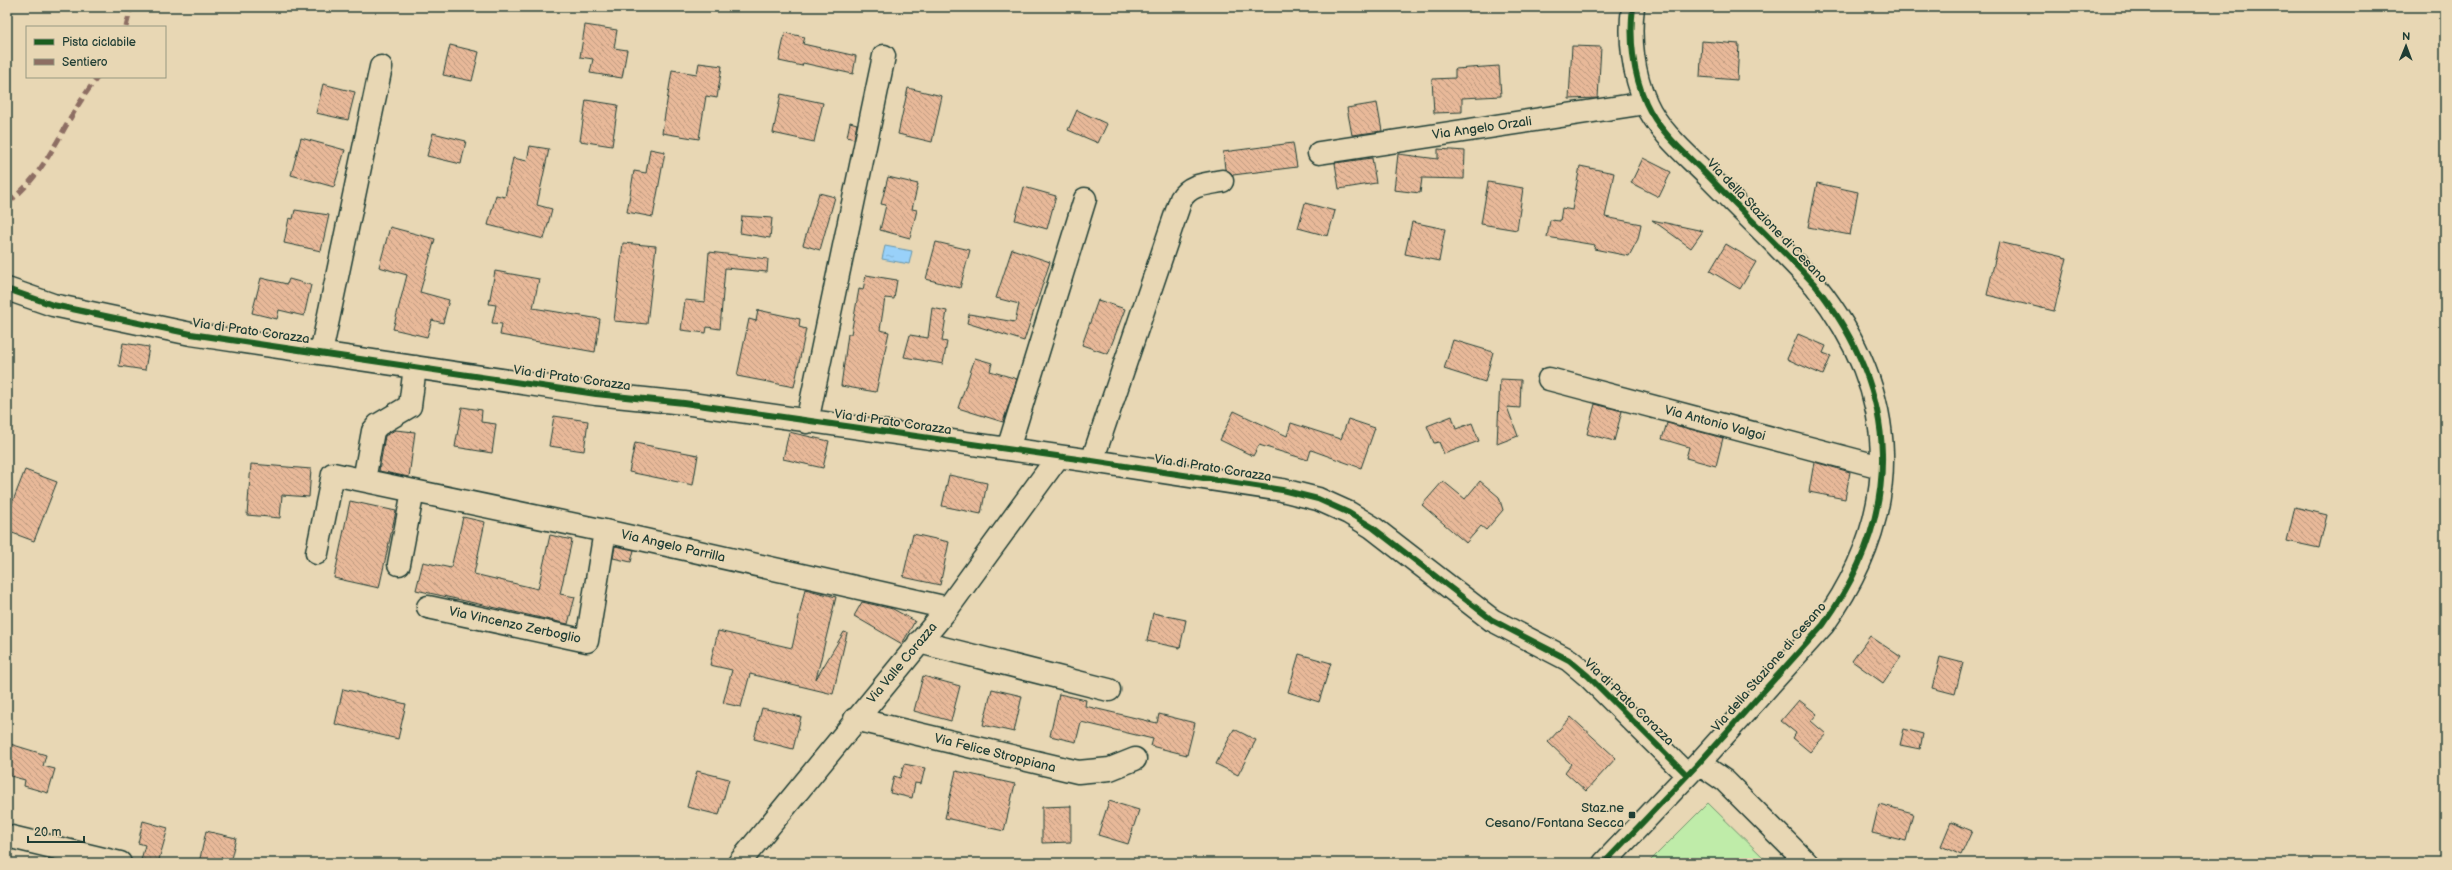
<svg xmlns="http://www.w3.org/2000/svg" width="2452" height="870" font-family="'Balsamiq Sans',sans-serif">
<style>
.grass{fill:#bfeca9;stroke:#6f946e}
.water{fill:url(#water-ripples);stroke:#6896aa}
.building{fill:url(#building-back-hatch);stroke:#1f3d34}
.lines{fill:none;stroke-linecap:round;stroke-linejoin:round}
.minor-casing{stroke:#1f3d34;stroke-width:25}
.minor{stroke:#e8d7b4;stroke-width:22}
.quiet{stroke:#8d6e63;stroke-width:5;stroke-dasharray:10 5;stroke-linecap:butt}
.cycleway-casing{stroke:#e8d7b4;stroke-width:8}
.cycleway{stroke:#1b5e20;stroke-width:6}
.poi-dot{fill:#1f3d34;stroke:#e8d7b4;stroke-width:1.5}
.labels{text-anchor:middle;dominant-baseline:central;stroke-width:3.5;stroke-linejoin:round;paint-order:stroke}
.street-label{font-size:13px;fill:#1f3d34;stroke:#e8d7b4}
.poi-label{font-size:13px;fill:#1f3d34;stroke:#e8d7b4;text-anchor:end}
</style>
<defs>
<pattern id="water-ripples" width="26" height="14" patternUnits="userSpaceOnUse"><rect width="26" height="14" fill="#99d1f9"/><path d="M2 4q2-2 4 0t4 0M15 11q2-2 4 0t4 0" fill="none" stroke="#83b4d6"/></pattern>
<pattern id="building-back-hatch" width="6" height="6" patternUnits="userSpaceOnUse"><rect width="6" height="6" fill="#e8b999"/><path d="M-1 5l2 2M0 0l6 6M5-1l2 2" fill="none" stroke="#bb987e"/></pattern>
</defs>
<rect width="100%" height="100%" fill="#e8d7b4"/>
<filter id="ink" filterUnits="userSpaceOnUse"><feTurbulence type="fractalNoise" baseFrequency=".025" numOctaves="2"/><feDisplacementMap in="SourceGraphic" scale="8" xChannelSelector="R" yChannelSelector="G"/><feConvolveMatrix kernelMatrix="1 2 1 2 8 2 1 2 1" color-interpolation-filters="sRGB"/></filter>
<g filter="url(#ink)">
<path class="grass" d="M 1708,803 L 1769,863 L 1648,863 Z"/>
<path class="water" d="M 885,246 L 912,251 L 909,264 L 882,259 Z"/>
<path class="building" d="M 585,25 L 617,30 L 614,48 L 627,50 L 622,78 L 590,73 L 593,59 L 580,57 Z
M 785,33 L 805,37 L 803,44 L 856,56 L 853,74 L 803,63 L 802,66 L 779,61 Z
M 1702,41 L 1739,44 L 1737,80 L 1700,77 Z
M 450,45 L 479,52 L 472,81 L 443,75 Z
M 1572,46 L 1601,47 L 1598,98 L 1569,99 Z
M 699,63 L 722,66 L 717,98 L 706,96 L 699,139 L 662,133 L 672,70 L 697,74 Z
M 1499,66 L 1501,96 L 1462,98 L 1462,112 L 1434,113 L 1432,79 L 1455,78 L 1455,69 Z
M 323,84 L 355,92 L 348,120 L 316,113 Z
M 908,88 L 942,96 L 932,142 L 898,134 Z
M 781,94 L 823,103 L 814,142 L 773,133 Z
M 586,100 L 618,105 L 612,146 L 580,141 Z
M 1377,103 L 1382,131 L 1352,135 L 1347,108 Z
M 1077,110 L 1107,124 L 1098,143 L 1068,130 Z
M 850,122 L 857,124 L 854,139 L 847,137 Z
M 433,133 L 466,141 L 461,164 L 427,156 Z
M 301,138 L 345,150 L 334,187 L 291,175 Z
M 1293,143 L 1297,167 L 1233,175 L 1225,169 L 1223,152 Z
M 530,146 L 549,149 L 537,205 L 552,209 L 544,239 L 488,225 L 496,195 L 505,197 L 513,158 L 527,161 Z
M 650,149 L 665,152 L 653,217 L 627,212 L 634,171 L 646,173 Z
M 1438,149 L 1465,151 L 1464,179 L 1422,178 L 1420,193 L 1394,190 L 1398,154 L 1438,159 Z
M 1372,158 L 1376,183 L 1339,189 L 1335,163 Z
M 1643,158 L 1671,172 L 1659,197 L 1631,183 Z
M 1580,166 L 1614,173 L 1605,217 L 1641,224 L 1638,239 L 1629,256 L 1594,249 L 1595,245 L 1547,237 L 1550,220 L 1560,221 L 1562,208 L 1572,210 Z
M 888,177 L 918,184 L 912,209 L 917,210 L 910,238 L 880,230 L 886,205 L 881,204 Z
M 1488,182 L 1523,188 L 1517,230 L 1481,224 Z
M 1817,183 L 1858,192 L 1850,235 L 1808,227 Z
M 1024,187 L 1056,196 L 1047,229 L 1015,220 Z
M 819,193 L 835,197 L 820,250 L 803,245 Z
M 1305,203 L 1335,211 L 1328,236 L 1298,228 Z
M 295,210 L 329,215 L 321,251 L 284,243 L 289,218 L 293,219 Z
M 742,216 L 772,218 L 770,238 L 740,233 Z
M 1652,220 L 1703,231 L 1691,248 Z
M 1412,222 L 1445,229 L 1439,261 L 1405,254 Z
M 390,227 L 435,239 L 420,292 L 449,300 L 443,323 L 432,320 L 427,337 L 393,329 L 407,275 L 379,267 Z
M 936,242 L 970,250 L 960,288 L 926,279 Z
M 1999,242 L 2067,258 L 2054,311 L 1987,295 Z
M 623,243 L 656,246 L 647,324 L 614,321 Z
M 1726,244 L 1756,262 L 1740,289 L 1710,271 Z
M 1012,249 L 1050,262 L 1024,341 L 967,323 L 969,314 L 1015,322 L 1019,304 L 996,298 Z
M 709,252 L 768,259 L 767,272 L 725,268 L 720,329 L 707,327 L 706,333 L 681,330 L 685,300 L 705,302 Z
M 495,271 L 539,279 L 533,308 L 600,319 L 595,352 L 500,335 L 502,324 L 492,323 L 496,305 L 489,304 Z
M 866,275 L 897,280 L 894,299 L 885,298 L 880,330 L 889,332 L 876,392 L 841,386 L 848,334 L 851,334 L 859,289 L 863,290 Z
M 261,278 L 287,284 L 289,279 L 311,285 L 304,316 L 279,310 L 277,319 L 252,313 Z
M 1098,300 L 1125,309 L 1108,354 L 1082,345 Z
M 932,308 L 947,311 L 942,341 L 947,342 L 943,364 L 904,357 L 910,335 L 928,338 Z
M 758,310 L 800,319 L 799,327 L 806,329 L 794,387 L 737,376 L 749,319 L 756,321 Z
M 1798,334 L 1826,346 L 1823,353 L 1831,356 L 1823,375 L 1787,359 Z
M 1453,340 L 1493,352 L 1485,382 L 1444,369 Z
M 123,343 L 149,347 L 145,370 L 119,366 Z
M 975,358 L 992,363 L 990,371 L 1017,379 L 1003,422 L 958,408 Z
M 1500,379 L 1521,380 L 1520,408 L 1507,407 L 1518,436 L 1497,444 Z
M 1595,404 L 1622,411 L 1614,441 L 1587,434 Z
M 462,407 L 482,410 L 481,422 L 496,424 L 492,453 L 455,447 Z
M 1234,411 L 1287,436 L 1291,423 L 1341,439 L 1348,419 L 1375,428 L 1361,468 L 1311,450 L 1308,460 L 1259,445 L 1253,456 L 1220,440 Z
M 554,416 L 588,421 L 584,451 L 549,446 Z
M 1452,416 L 1456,429 L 1472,423 L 1479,441 L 1444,454 L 1439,442 L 1434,443 L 1427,426 Z
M 1667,423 L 1723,438 L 1716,466 L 1686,458 L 1689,447 L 1662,439 Z
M 395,430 L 415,432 L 409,477 L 379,471 L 385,436 Z
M 789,432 L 829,441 L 823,468 L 783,459 Z
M 635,443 L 698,455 L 693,485 L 629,472 Z
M 1814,462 L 1850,472 L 1845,499 L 1809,492 Z
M 251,464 L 311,469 L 309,497 L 282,495 L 280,518 L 247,515 Z
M 25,470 L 57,482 L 34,541 L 7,531 L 7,516 Z
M 949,475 L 987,483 L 981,514 L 942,506 Z
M 1443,481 L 1465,499 L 1480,481 L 1499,497 L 1503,510 L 1486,530 L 1481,526 L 1466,543 L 1422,505 Z
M 350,501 L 396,511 L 379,588 L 334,578 Z
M 2295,507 L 2327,515 L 2319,548 L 2287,541 Z
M 463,517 L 485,522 L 474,574 L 538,589 L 550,535 L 572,540 L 560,594 L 575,597 L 568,624 L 416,590 L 423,562 L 451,568 Z
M 913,534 L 949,542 L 940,585 L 903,577 Z
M 615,546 L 634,550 L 631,562 L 613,558 Z
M 805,589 L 836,597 L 816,679 L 844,632 L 847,633 L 833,694 L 750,674 L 741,707 L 723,703 L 732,670 L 710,665 L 718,631 L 792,648 Z
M 862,602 L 893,609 L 915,621 L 902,644 L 854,616 Z
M 1153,613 L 1186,620 L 1180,648 L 1147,641 Z
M 1870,636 L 1901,657 L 1883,683 L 1852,661 Z
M 1299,654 L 1331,663 L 1319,702 L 1288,692 Z
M 1940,657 L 1963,663 L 1955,694 L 1932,688 Z
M 923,676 L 960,686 L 951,721 L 914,711 Z
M 343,689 L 406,704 L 398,739 L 335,724 Z
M 992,689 L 1022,696 L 1014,732 L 983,725 Z
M 1059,694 L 1086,700 L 1085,706 L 1157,723 L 1159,714 L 1195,723 L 1187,755 L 1151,746 L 1153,739 L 1081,722 L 1076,742 L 1050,736 Z
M 1799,700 L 1817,714 L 1811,721 L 1826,734 L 1810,752 L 1793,738 L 1796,733 L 1781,721 Z
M 762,708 L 801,717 L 793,749 L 754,739 Z
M 1571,717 L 1616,758 L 1586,791 L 1565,772 L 1571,764 L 1548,742 Z
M 1234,729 L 1256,740 L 1238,775 L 1216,764 Z
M 1904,729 L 1923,734 L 1920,749 L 1900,745 Z
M 7,743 L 46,755 L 43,766 L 55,769 L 48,793 L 24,786 L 25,780 L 7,775 Z
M 904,764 L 925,768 L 921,784 L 915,783 L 912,798 L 890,793 L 894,776 L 900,778 Z
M 697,771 L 729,779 L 719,815 L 687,807 Z
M 956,771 L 1015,784 L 1004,831 L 945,818 Z
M 1109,801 L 1139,810 L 1128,844 L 1098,835 Z
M 1879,804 L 1913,813 L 1906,841 L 1872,833 Z
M 1071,806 L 1071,842 L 1042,843 L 1042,807 Z
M 143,821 L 168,828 L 158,863 L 141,860 L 145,845 L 138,843 Z
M 1951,822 L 1972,831 L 1961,855 L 1941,846 Z
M 206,831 L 236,838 L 230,863 L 199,863 Z"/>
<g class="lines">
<g class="minor-casing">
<path id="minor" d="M 1319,153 L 1646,103
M 7,289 L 53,305 L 191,334 L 596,394 L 684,403 L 1092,461 L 1282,490 L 1318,499 L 1349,513 L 1372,527 L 1492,620 L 1569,660 L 1588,676 L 1687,775
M 321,353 L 381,67
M 1549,379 L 1881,467
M 807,422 L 884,56
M 1008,449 L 1085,199
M 1092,461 L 1181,199 C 1190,184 1206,184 1222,181
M 364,480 L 373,431 L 378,425 L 410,406 L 415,367
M 317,553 L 333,474 L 605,531 L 948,608
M 399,564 L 413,491
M 428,607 L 587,641 L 605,531
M 919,642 L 1109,690
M 855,719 L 1078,772 L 1110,769 L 1135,759
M 1699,763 L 1725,781 L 1807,863
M 7,836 L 120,863
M 739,863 L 948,608 L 1058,457
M 1604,863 L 1699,763 L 1823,625 C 1904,512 1902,395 1815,285 C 1781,248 1744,213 1708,176 C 1686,154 1659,132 1646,103 C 1633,74 1629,38 1633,7"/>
</g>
<use href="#minor" class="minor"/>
<path class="quiet" d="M 126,27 L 131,7
M 7,203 C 50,172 64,118 98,77"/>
<g class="cycleway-casing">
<path id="cycleway" d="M 7,289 L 53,305 L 191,334 L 596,394 L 684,403 L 1092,461 L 1282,490 L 1318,499 L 1349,513 L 1372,527 L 1492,620 L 1569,660 L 1588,676 L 1687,775
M 1604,863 L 1699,763 L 1823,625 C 1904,512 1902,395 1815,285 C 1781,248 1744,213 1708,176 C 1686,154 1659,132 1646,103 C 1633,74 1629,38 1633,7"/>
</g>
<use href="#cycleway" class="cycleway"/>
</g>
</g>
<rect class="poi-dot" x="1628" y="811" width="8" height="8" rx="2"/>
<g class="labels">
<g class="street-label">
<text transform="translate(1482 128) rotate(-8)">Via Angelo Orzali</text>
<text transform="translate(1767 221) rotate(46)">Via della Stazione di Cesano</text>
<text transform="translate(251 331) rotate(8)">Via di Prato Corazza</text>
<text transform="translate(572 378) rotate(8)">Via di Prato Corazza</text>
<text transform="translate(893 422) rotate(8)">Via di Prato Corazza</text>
<text transform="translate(1715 423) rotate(15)">Via Antonio Valgoi</text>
<text transform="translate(1213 468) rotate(9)">Via di Prato Corazza</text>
<text transform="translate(673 546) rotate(13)">Via Angelo Parrilla</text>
<text transform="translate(515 625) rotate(12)">Via Vincenzo Zerboglio</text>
<text transform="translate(902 663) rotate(-50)">Via Valle Corazza</text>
<text transform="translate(1769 667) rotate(-49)">Via della Stazione di Cesano</text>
<text transform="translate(1629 702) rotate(44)">Via di Prato Corazza</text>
<text transform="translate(995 753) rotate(14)">Via Felice Stroppiana</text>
</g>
<g class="poi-label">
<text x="1624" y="808">Staz.ne<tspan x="1624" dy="15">Cesano/Fontana Secca</tspan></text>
</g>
</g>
<rect width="2452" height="870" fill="none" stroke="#e8d7b4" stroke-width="24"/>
<rect x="12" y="12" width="2428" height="846" fill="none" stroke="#1f3d34" stroke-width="1.5" filter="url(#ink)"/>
<rect x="26" y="26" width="140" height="52" fill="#e8d7b4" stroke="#989981"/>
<rect x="34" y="39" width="20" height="6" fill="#1b5e20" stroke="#989981"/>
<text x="62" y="46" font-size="12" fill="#1f3d34">Pista ciclabile</text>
<rect x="34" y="59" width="20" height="6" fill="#8d6e63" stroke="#989981"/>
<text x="62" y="66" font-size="12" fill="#1f3d34">Sentiero</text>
<g transform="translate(2406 46) rotate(1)" stroke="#e8d7b4" stroke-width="3" paint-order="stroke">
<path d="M0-3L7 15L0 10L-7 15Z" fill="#1f3d34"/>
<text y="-6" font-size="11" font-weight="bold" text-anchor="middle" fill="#1f3d34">N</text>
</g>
<path d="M28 836v6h56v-6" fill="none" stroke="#1f3d34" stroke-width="2"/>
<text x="34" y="836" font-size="12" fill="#1f3d34" stroke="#e8d7b4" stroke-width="3" paint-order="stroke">20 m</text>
</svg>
